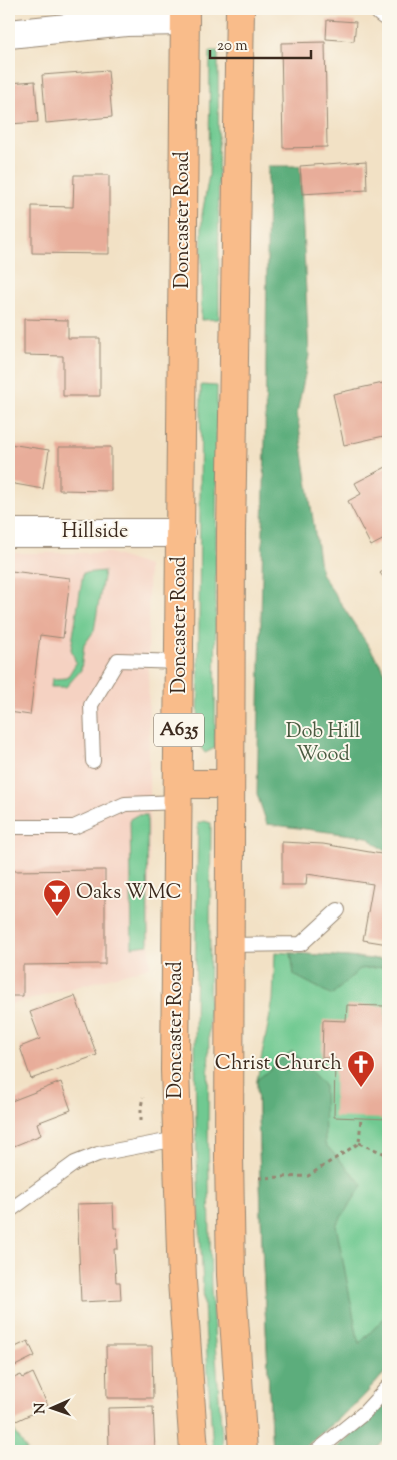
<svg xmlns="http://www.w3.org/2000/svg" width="397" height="1460" font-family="'Sorts Mill Goudy',serif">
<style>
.built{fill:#f5d2c2}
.green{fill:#6fc991;stroke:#557a58}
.forest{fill:#5bad7b;stroke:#4b6c4c}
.building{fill:#e8ad9a}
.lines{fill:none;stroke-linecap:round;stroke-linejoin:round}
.service-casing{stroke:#968672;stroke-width:16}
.minor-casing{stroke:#968672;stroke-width:30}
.trunk-casing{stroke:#968672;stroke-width:30}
.path{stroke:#968672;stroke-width:3;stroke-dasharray:4 4;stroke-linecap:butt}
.service{stroke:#fff;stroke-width:14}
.minor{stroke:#fff;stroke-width:28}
.trunk{stroke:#f9bc8a;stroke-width:28}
.labels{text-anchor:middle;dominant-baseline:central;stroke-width:4;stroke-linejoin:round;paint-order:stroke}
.shield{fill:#fbf7ec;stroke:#75685c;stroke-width:1}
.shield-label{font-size:19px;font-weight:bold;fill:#3b2a1e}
.street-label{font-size:20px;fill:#3b2a1e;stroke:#fbf7ec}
.park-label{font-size:20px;fill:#4b5a40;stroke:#fbf7ec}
.poi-label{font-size:20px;fill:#3b2a1e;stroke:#fbf7ec;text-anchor:start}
</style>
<rect width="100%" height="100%" fill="#fbf7ec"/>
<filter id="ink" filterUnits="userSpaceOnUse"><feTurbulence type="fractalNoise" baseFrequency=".02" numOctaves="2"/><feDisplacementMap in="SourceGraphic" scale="10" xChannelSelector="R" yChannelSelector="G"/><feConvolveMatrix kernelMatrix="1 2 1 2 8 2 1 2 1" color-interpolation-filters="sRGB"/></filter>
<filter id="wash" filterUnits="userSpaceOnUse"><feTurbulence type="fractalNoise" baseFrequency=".0096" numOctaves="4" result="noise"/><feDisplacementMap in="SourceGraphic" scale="20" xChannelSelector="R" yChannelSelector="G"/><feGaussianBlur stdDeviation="1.12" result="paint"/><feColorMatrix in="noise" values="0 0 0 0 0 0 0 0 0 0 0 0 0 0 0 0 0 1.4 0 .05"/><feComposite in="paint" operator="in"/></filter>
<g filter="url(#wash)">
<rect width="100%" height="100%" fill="#f2e1c5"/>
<path class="built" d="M 9,553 L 110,553 L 148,566 L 150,967 L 9,1005 Z"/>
<path class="green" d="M 210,51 L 218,51 L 219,319 L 201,320 L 202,215 L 209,175 Z
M 201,385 L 217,386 L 215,748 L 205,753 L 198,743 Z
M 104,571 L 94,631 L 84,645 L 81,670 L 66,687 L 51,687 L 52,679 L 67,678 L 76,663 L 71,649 L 83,573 Z
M 137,815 L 147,815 L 148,945 L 132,947 L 130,819 Z
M 204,821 L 211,823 L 208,1125 L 211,1289 L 223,1451 L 213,1451 C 206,1342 199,1232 196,1122 C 194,1023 196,923 198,823 Z
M 275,952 L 388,960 L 388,1369 L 361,1399 L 300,1451 L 272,1451 L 262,1244 L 257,1080 L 273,1000 Z
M 12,1427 L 27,1451 L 9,1451 L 9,1428 Z"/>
<path class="forest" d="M 268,166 L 300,166 L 309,355 L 297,413 L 321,573 L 388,676 L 388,853 L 367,837 L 267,824 L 257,794 L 265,443 Z
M 291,953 L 388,960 L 388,979 L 383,967 L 360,969 L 332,995 L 294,975 Z
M 292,1051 L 324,1085 L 325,1144 L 363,1185 L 336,1225 L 359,1344 L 388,1314 L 388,1369 L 361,1399 L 300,1451 L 272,1451 L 262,1244 L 257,1080 Z
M 388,1400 L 388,1437 L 378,1447 L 379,1451 L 333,1451 L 368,1421 Z"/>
<g id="blocks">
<path class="building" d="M 327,20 L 356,22 L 354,41 L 326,39 Z
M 325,42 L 327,147 L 283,148 L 281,43 Z
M 108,70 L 112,117 L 46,123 L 42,75 Z
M 35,81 L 38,122 L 9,124 L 9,83 Z
M 366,161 L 367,190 L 302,194 L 300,166 Z
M 74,175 L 109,175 L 109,254 L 32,253 L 32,206 L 73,207 Z
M 24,319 L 68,320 L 68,338 L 100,338 L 100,396 L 63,396 L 63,356 L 24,355 Z
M 383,383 L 388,409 L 388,435 L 344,445 L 333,394 Z
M 9,444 L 49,450 L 43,489 L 9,483 Z
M 59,447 L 111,447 L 111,491 L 59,490 Z
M 388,466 L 388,537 L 371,546 L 348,501 L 361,494 L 355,483 Z
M 388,567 L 388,583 L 380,573 Z
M 11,571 L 70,578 L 63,638 L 40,635 L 30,715 L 9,712 L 9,591 Z
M 282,842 L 323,844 L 387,855 L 385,873 L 388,874 L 388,944 L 363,940 L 373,884 L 307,874 L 306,885 L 282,885 Z
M 100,870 L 105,870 L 105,964 L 23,965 L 23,996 L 9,996 L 9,871 Z
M 75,996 L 97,1055 L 31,1079 L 20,1047 L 40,1039 L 30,1012 Z
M 347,1005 L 385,1006 L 385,1022 L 388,1022 L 388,1119 L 334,1117 L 335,1058 L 322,1058 L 323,1020 L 346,1021 Z
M 61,1082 L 71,1110 L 37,1123 L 41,1135 L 9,1148 L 9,1102 Z
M 113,1203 L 114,1228 L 117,1228 L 118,1249 L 114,1249 L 116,1282 L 120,1282 L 121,1300 L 81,1302 L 77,1204 Z
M 28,1341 L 35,1356 L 9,1369 L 9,1350 Z
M 106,1346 L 152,1346 L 153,1398 L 107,1398 Z
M 33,1373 L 48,1406 L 12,1423 L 9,1414 L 9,1380 L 21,1375 L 23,1378 Z
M 153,1407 L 155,1451 L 109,1451 L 108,1408 Z"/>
</g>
</g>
<g filter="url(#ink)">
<use href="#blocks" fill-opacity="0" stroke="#968672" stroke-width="1"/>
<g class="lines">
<g class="service-casing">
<path id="service" d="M 93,761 L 91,705 L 118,660 L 180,662
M 9,827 L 74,827 L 125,804 L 179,802
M 230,945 L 301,944 L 338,910
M 9,1211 L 75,1163 L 98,1154 L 177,1139
M 317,1451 L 364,1413 L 388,1387"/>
</g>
<g class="minor-casing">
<path id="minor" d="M 384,9 L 388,12
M 9,34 L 126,22 L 185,21
M 9,533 L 181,533"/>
</g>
<g class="trunk-casing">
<path id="trunk" d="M 185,9 L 175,1070 L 182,1281 L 194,1451
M 240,9 L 231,533 L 229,1157 L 231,1275 L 243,1451
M 179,784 L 230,784"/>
</g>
<path class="path" d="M 141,1121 L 141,1107 L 143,1097
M 359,1143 L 388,1155
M 259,1178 L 308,1176 L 359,1143 L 361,1118"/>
<use href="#service" class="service"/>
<use href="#minor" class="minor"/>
<use href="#trunk" class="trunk"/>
</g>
</g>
<defs>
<g id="bar-pin" transform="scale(1.4375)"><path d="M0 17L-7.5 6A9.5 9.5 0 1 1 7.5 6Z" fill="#c8321e" stroke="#fbf7ec"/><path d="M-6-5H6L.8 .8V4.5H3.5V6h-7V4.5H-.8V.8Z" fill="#fff"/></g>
<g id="church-pin" transform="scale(1.4375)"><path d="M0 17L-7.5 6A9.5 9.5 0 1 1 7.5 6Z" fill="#c8321e" stroke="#fbf7ec"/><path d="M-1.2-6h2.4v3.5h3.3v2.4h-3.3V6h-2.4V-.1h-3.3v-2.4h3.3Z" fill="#fff"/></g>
</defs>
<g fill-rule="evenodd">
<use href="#bar-pin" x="57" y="893"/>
<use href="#church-pin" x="361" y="1064"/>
</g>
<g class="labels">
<rect class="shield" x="154" y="713.5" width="50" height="33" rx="4"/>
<g class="shield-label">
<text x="179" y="730">A635</text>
</g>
<g class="street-label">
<text transform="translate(183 220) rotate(-90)">Doncaster Road</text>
<text x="95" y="532">Hillside</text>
<text transform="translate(180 625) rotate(-90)">Doncaster Road</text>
<text transform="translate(176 1030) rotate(-90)">Doncaster Road</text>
</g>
<g class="park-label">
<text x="323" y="732">Dob Hill<tspan x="323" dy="23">Wood</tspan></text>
</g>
<g class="poi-label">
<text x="76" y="893">Oaks WMC</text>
<text x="342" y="1064" text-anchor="end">Christ Church</text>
</g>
</g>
<rect width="397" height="1460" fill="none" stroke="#fbf7ec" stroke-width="30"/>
<g transform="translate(52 1408) rotate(268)" stroke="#fbf7ec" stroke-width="4" paint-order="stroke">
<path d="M0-4L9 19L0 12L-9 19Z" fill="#3b2a1e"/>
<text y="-8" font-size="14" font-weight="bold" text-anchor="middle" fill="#3b2a1e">N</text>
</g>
<path d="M210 50v8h101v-8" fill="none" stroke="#3b2a1e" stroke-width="2.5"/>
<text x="217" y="50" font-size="15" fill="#3b2a1e" stroke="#fbf7ec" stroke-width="4" paint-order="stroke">20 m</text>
</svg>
